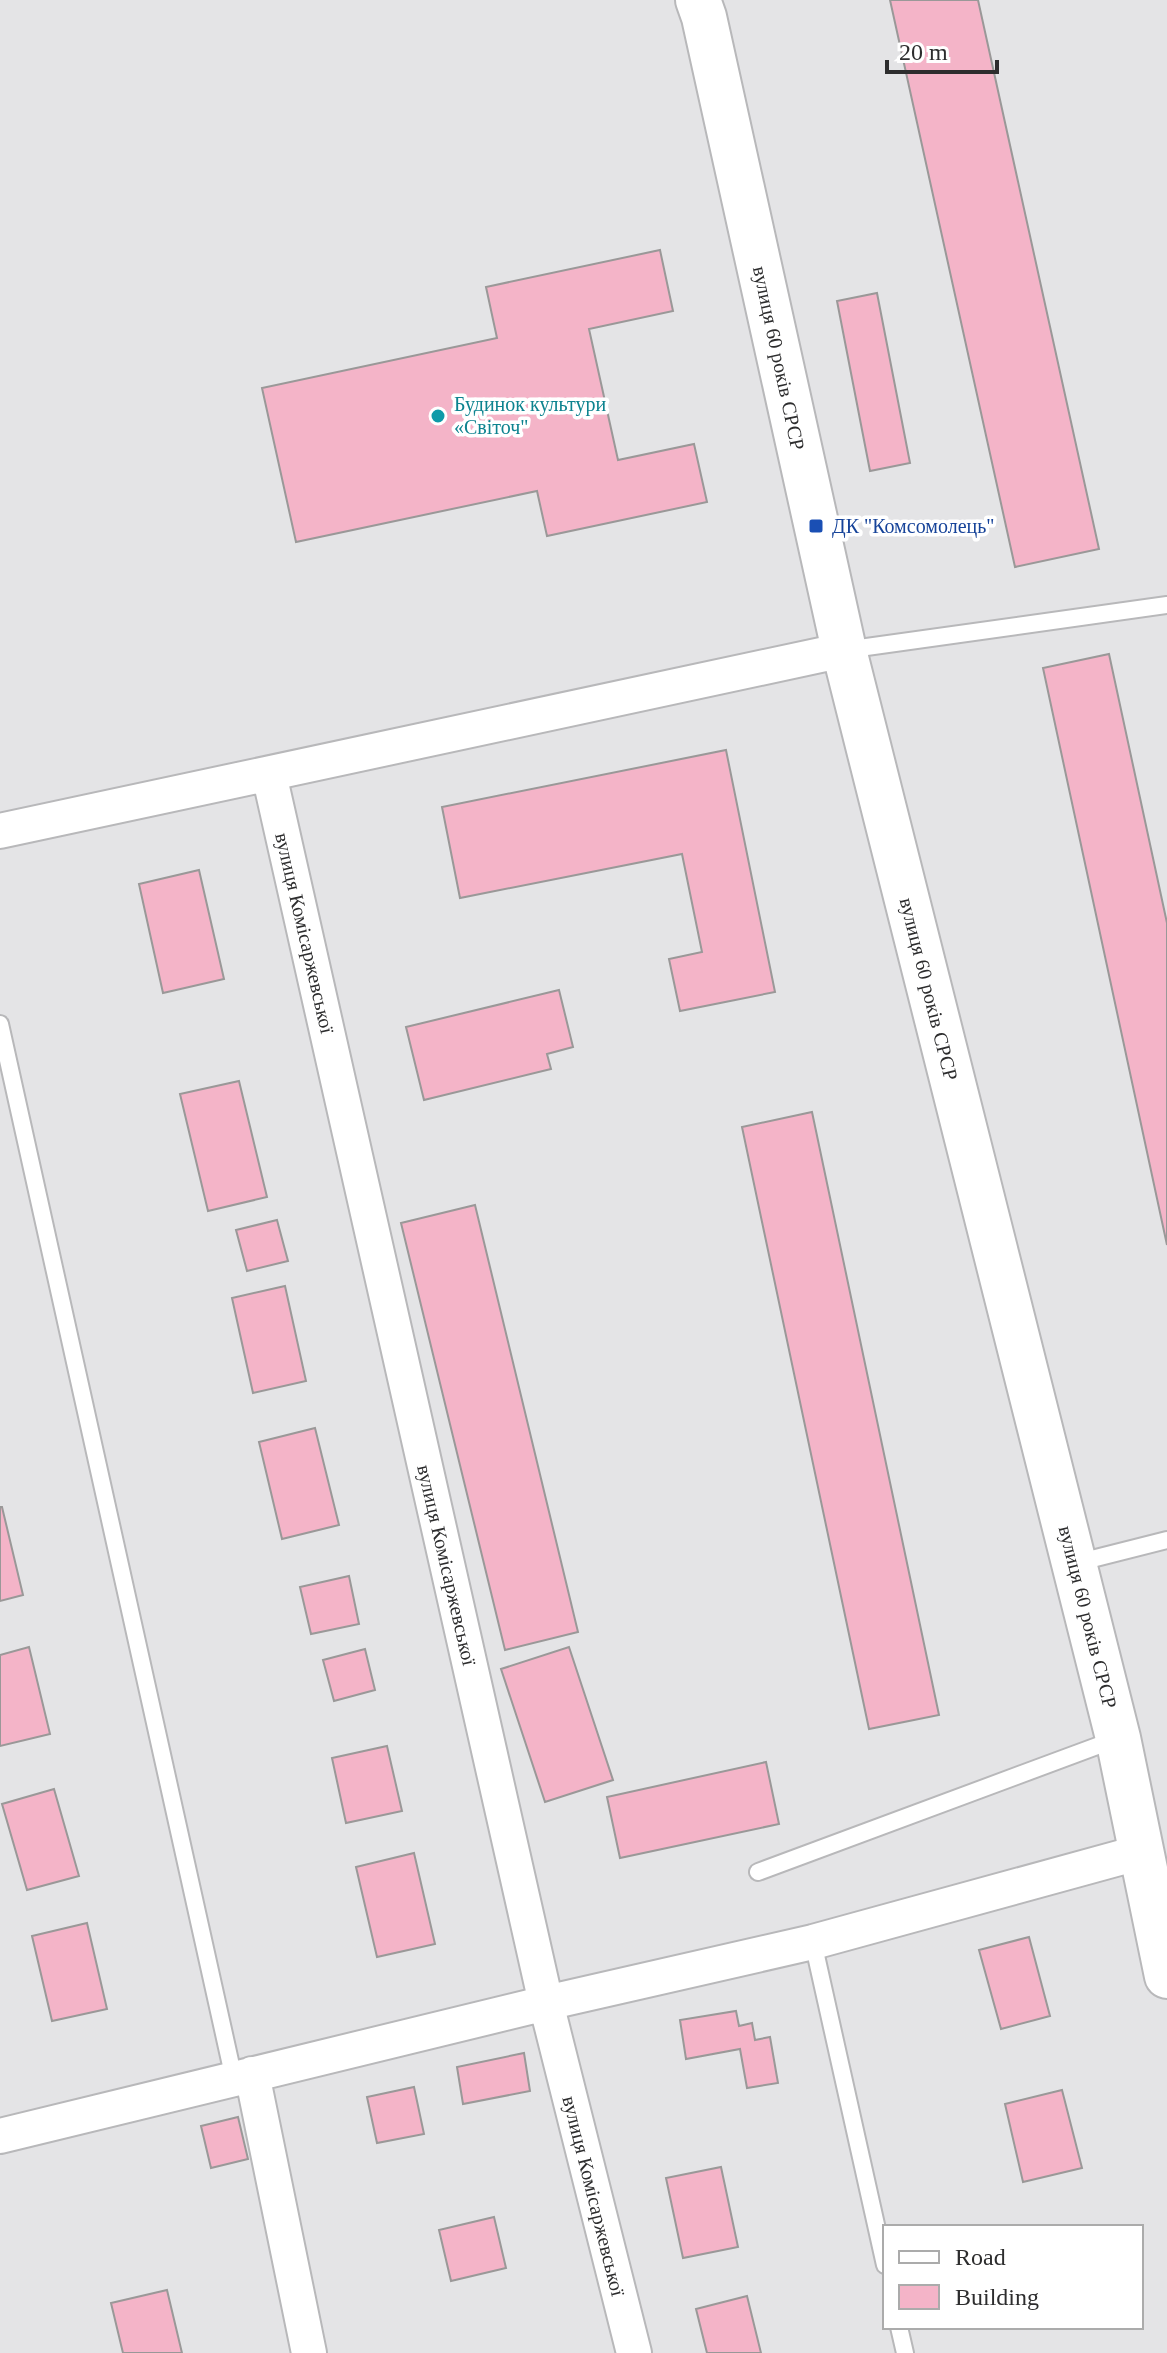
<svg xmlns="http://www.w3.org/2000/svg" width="1167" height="2353" font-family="Georgia,serif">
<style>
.building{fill:#f4b4c8;stroke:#9a9898;stroke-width:2}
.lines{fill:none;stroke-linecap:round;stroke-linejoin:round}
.lane-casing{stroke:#b8b8ba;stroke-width:20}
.street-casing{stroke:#b8b8ba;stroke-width:38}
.secondary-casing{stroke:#b8b8ba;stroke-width:48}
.lane{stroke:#fff;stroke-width:16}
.street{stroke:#fff;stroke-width:34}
.secondary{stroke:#fff;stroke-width:44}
.culture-dot{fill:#0f9aa8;stroke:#fff;stroke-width:3}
.transit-dot{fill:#1a4fb4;stroke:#fff;stroke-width:3}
.labels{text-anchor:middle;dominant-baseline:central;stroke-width:7;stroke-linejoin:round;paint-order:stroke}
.street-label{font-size:20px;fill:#2d2d2e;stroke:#fff}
.culture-label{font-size:20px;fill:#0d838f;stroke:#fff;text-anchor:start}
.transit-label{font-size:20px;fill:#164399;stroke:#fff;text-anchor:start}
</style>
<rect width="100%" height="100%" fill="#e4e4e6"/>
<path class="building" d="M 890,0 L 978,0 L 1099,549 L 1015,567 Z
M 660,250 L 673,311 L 589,329 L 618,460 L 694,444 L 707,502 L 547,536 L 537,491 L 296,542 L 262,388 L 497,338 L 486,287 Z
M 877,293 L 910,463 L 870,471 L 837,301 Z
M 1109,654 L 1167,923 L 1167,1245 L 1043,668 Z
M 726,750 L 775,992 L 680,1011 L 669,959 L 702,952 L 682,854 L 460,898 L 442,807 Z
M 199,870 L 224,979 L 163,993 L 139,884 Z
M 559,990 L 573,1047 L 547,1054 L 551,1069 L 424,1100 L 406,1027 Z
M 239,1081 L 267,1197 L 208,1211 L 180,1094 Z
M 812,1112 L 939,1715 L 869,1729 L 742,1127 Z
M 475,1205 L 578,1632 L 505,1650 L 401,1223 Z
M 277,1220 L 288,1261 L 247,1271 L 236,1230 Z
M 285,1286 L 306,1381 L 253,1393 L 232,1298 Z
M 315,1428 L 339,1525 L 282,1539 L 259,1442 Z
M 0,1507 L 2,1507 L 23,1595 L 0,1601 Z
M 349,1576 L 359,1624 L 311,1634 L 300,1587 Z
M 29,1647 L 50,1734 L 0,1746 L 0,1655 Z
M 569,1647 L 613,1780 L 545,1802 L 501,1669 Z
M 365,1649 L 375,1690 L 334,1701 L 323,1660 Z
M 387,1746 L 402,1811 L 346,1823 L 332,1758 Z
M 766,1762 L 779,1824 L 620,1858 L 607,1797 Z
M 54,1789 L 79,1876 L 27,1890 L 2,1804 Z
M 414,1853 L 435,1944 L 377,1957 L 356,1867 Z
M 87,1923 L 107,2009 L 52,2021 L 32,1936 Z
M 1029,1937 L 1050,2016 L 1001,2029 L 979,1950 Z
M 736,2011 L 739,2026 L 752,2023 L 755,2040 L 770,2037 L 778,2083 L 747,2088 L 740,2049 L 686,2059 L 680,2020 Z
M 524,2053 L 530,2091 L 463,2104 L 457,2067 Z
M 414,2087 L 424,2134 L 377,2143 L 367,2097 Z
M 1062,2090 L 1082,2168 L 1023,2182 L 1005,2104 Z
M 238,2117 L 248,2159 L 211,2168 L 201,2126 Z
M 721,2167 L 738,2247 L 683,2258 L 666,2178 Z
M 494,2217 L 506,2268 L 451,2281 L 439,2230 Z
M 167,2290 L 182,2353 L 123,2353 L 111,2303 Z
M 747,2296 L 761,2353 L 707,2353 L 696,2309 Z"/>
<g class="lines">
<g class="lane-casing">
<path id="lane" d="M 845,650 L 1167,605
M 0,1024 L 234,2079
M 1076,1563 L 1167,1540
M 758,1872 L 1116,1739
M 813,1942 L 885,2265
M 899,2327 L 905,2353"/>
</g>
<g class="street-casing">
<path id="street" d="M 269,774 L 546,2003 L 634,2353
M 0,831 L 844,650
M 252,2074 L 309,2353
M 0,2136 L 546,2003 L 813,1942 L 1141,1852"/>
</g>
<g class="secondary-casing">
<path id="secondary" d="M 698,0 L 704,17 L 844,650 L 1118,1738 L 1167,1976"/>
</g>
<use href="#lane" class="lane"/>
<use href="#street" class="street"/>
<use href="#secondary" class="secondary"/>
</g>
<circle class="culture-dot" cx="438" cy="416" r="8"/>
<rect class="transit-dot" x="808" y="518" width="16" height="16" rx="4"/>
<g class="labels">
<g class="street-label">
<text transform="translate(779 358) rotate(78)">вулиця 60 років СРСР</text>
<text transform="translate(305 933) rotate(77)">вулиця Комісаржевської</text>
<text transform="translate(929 989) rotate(76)">вулиця 60 років СРСР</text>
<text transform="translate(447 1565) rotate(77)">вулиця Комісаржевської</text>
<text transform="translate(1088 1617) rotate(76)">вулиця 60 років СРСР</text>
<text transform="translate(594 2196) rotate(76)">вулиця Комісаржевської</text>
</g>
<g class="culture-label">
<text x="454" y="404">Будинок культури<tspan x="454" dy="23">«Світоч"</tspan></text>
</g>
<g class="transit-label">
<text x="832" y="526">ДК "Комсомолець"</text>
</g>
</g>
<rect x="883" y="2225" width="260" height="104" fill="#ffffff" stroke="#ababab" stroke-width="2"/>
<rect x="899" y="2251" width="40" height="12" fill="#ffffff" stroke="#ababab" stroke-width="2"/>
<text x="955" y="2265" font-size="24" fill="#2d2d2e">Road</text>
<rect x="899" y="2285" width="40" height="24" fill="#f4b4c8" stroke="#ababab" stroke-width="2"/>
<text x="955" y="2305" font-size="24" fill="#2d2d2e">Building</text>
<path d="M887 60v12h110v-12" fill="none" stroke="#2d2d2e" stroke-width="4"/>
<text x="899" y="60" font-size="24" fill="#2d2d2e" stroke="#ffffff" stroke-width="6" paint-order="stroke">20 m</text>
</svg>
